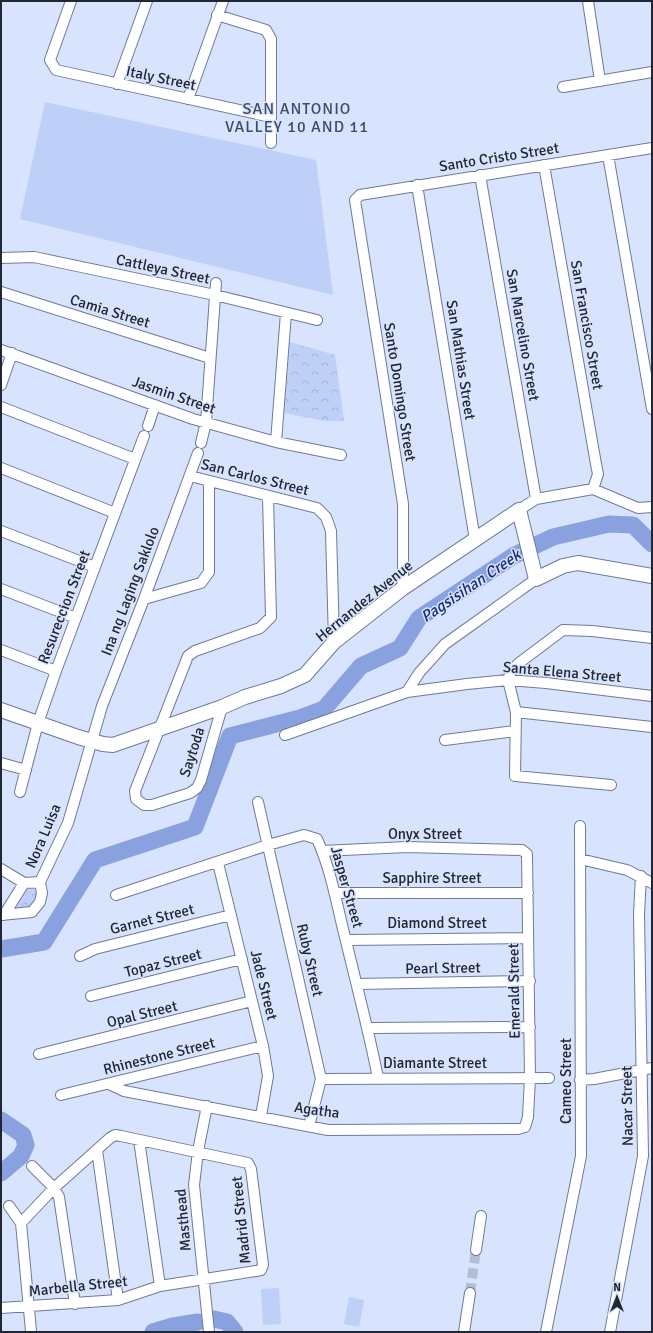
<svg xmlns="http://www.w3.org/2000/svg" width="653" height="1333" font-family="Signika,sans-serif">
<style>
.grass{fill:#becff8}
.park{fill:url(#park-crowns)}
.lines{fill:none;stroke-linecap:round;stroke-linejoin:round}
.river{stroke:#89a1df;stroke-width:17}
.street-tunnel{stroke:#b3bdd4;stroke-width:10;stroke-dasharray:10 5;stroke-linecap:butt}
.street-casing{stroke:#6e7a97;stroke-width:12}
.secondary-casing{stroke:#6e7a97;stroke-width:16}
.street{stroke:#fff;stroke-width:10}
.secondary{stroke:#fff;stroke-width:14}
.labels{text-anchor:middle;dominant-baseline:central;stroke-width:3;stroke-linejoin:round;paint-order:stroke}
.street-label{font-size:15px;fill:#212632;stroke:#d8e3fd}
.neighbourhood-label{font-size:16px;letter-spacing:1px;fill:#3f4a64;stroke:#d8e3fd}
.water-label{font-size:16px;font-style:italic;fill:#192d75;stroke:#d8e3fd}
</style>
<defs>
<pattern id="park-crowns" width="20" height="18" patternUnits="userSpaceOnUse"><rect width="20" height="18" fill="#becff8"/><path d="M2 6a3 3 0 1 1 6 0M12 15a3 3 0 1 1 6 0" fill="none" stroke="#a3b2d5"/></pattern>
</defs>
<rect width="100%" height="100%" fill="#d8e3fd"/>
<path class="grass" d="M 45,102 L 316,160 L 333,295 L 20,219 Z
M 279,1288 L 281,1324 L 263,1325 L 261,1289 Z
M 349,1297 L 364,1300 L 359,1327 L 344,1324 Z"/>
<path class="park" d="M 290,342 L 335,355 L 344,421 L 325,421 L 284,413 Z
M 33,887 L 40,892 C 35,909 28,909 12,911 L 24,889 Z"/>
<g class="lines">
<path class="river" d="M 1,949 L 44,942 L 95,860 L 195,827 L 230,736 L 300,718 L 324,709 L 361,666 L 400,648 L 419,618 L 513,556 L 553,537 L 609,524 L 633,525 L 652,544
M 1,1120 L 23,1135 L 26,1145 L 21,1156 L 1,1173
M 214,1319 L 227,1322 L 235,1332
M 153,1332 L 173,1326 L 198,1322"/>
<path class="street-tunnel" d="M 470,1293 L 476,1250"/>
<g class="street-casing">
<path id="street" d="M 71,1 L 50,60 L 56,70 L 271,117
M 588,1 L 600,81
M 217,15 L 266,30 L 271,39 L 271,143
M 117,84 L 147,1
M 563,87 L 652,72
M 188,99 L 223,1
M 608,155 L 652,409
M 544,165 L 596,464 L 598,474 L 593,489
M 480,175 L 536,499
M 417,185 L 475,540
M 1,258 L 34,257 L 215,295 L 317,320
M 1,292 L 210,358
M 1,350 L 193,419 L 276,442 L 341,455
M 1,385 L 12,353
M 1,407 L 135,459
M 148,426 L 155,405
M 276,442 L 286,313
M 201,443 L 206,422 L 216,283
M 1,468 L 115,513
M 190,476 L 317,508 L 326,517 L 331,531 L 334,642
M 519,510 L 536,499 L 593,489 L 638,508 L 652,507
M 1,531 L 95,567
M 403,588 L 403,504 L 355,200 L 360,195 L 652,148
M 1,589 L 76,618
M 144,599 L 201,583 L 209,572 L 209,481
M 1,650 L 56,671
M 407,692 L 419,673 L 445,644 L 536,579
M 222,707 L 201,780 L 197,788 L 190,793 L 152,805 L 144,805 L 136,799 L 135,791 L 188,656 L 195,651 L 260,628 L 271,617 L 268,496
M 516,712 L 652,727
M 285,735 L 407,692 L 467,684 L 508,680 L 546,683 L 652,696
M 445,740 L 515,731
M 1,763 L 26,770
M 611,785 L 515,776 L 516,712 L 508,680 L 511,671 L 519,663 L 563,630 L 592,631 L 652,638
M 20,792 L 38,723 L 56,671 L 144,436
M 258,802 L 321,1079 L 309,1126
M 580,859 L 627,870 L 652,883
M 218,863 L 263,1046 L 268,1076 L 261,1116
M 1,869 L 24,883 L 40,882
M 336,893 L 528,893
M 116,895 L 268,845 L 304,835 L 317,839 C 332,872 337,907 346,941 C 357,987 369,1032 378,1078
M 1,915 L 32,912 L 40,902 L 42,893 L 40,882 L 68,823 L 102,706 L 144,599 L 198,453
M 4,915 L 24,883
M 346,940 L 528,938
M 80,956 L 95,949 L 231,915
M 357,984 L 530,981
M 91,996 L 242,959
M 369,1028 L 530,1027
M 39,1054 L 252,1001
M 321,1079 L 549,1078
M 580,1080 L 594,1079 L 652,1068
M 109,1084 L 124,1091 L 328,1130 L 518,1129 L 525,1127 L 528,1117 L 530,1078 L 527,854 L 522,850 L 407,847 L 322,851
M 61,1095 L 263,1046
M 207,1106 L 198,1151 L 194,1185 L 209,1332
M 139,1140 L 160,1286
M 97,1150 L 118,1300
M 32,1166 L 54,1188 L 59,1197 L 75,1304
M 9,1206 L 21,1223 L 31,1331
M 476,1250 L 481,1216
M 1,1308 L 118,1300 L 160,1286 L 256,1271 L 261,1270 L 263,1265 L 251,1169 L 248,1163 L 121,1136 L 115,1135 L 110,1138 L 54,1188 L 21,1223
M 464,1332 L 470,1293
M 546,1332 L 581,1156 L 580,826
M 610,1332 L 643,1156 L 639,914 L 641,876"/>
</g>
<g class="secondary-casing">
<path id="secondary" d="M 1,710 L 78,737 L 103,744 L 113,745 L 222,707 L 245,697 L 281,686 L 305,675 L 334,642 L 403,588 L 519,510 L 536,579 L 563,566 L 578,563 L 652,576"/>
</g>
<use href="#street" class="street"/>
<use href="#secondary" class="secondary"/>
</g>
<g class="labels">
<g class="street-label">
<text transform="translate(161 78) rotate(12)">Italy Street</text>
<text transform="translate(499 157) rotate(-9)">Santo Cristo Street</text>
<text transform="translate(163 269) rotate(12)">Cattleya Street</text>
<text transform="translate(110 311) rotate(17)">Camia Street</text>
<text transform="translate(587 325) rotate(80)">San Francisco Street</text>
<text transform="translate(523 335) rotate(80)">San Marcelino Street</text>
<text transform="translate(461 360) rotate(81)">San Mathias Street</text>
<text transform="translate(400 392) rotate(81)">Santo Domingo Street</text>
<text transform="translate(174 395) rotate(19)">Jasmin Street</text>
<text transform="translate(255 477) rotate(14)">San Carlos Street</text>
<text transform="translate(130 591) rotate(-69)">Ina ng Laging Saklolo</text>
<text transform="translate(364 601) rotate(-39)">Hernandez Avenue</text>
<text transform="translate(64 607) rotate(-69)">Resureccion Street</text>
<text transform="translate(562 672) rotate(5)">Santa Elena Street</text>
<text transform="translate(192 752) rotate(-72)">Saytoda</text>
<text x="425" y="834">Onyx Street</text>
<text transform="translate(43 836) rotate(-67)">Nora Luisa</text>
<text x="432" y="878">Sapphire Street</text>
<text transform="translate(347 887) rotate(74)">Jasper Street</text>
<text transform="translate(152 919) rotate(-14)">Garnet Street</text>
<text x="437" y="923">Diamond Street</text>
<text transform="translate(310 960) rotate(77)">Ruby Street</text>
<text transform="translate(163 963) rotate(-14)">Topaz Street</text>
<text transform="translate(443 968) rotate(-1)">Pearl Street</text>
<text transform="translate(264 985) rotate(76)">Jade Street</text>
<text transform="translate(514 991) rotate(-91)">Emerald Street</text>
<text transform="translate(142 1014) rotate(-14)">Opal Street</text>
<text transform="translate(159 1056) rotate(-14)">Rhinestone Street</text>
<text x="435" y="1063">Diamante Street</text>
<text transform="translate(566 1081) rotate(-90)">Cameo Street</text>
<text transform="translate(627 1106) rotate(-91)">Nacar Street</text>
<text transform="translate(317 1110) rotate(8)">Agatha</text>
<text transform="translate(183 1220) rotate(-95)">Masthead</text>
<text transform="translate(241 1220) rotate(-96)">Madrid Street</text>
<text transform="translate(78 1286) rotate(-6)">Marbella Street</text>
</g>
<g class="neighbourhood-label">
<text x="297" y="109">SAN ANTONIO<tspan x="297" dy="18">VALLEY 10 AND 11</tspan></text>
</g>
<g class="water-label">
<text transform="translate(471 586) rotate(-34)">Pagsisihan Creek</text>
</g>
</g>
<rect width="653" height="1333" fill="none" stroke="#212632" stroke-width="4"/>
<g transform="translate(617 1297)" stroke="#d8e3fd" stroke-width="3" paint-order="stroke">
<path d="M0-3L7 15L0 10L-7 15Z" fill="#212632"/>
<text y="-6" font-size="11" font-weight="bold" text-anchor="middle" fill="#212632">N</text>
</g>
</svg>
